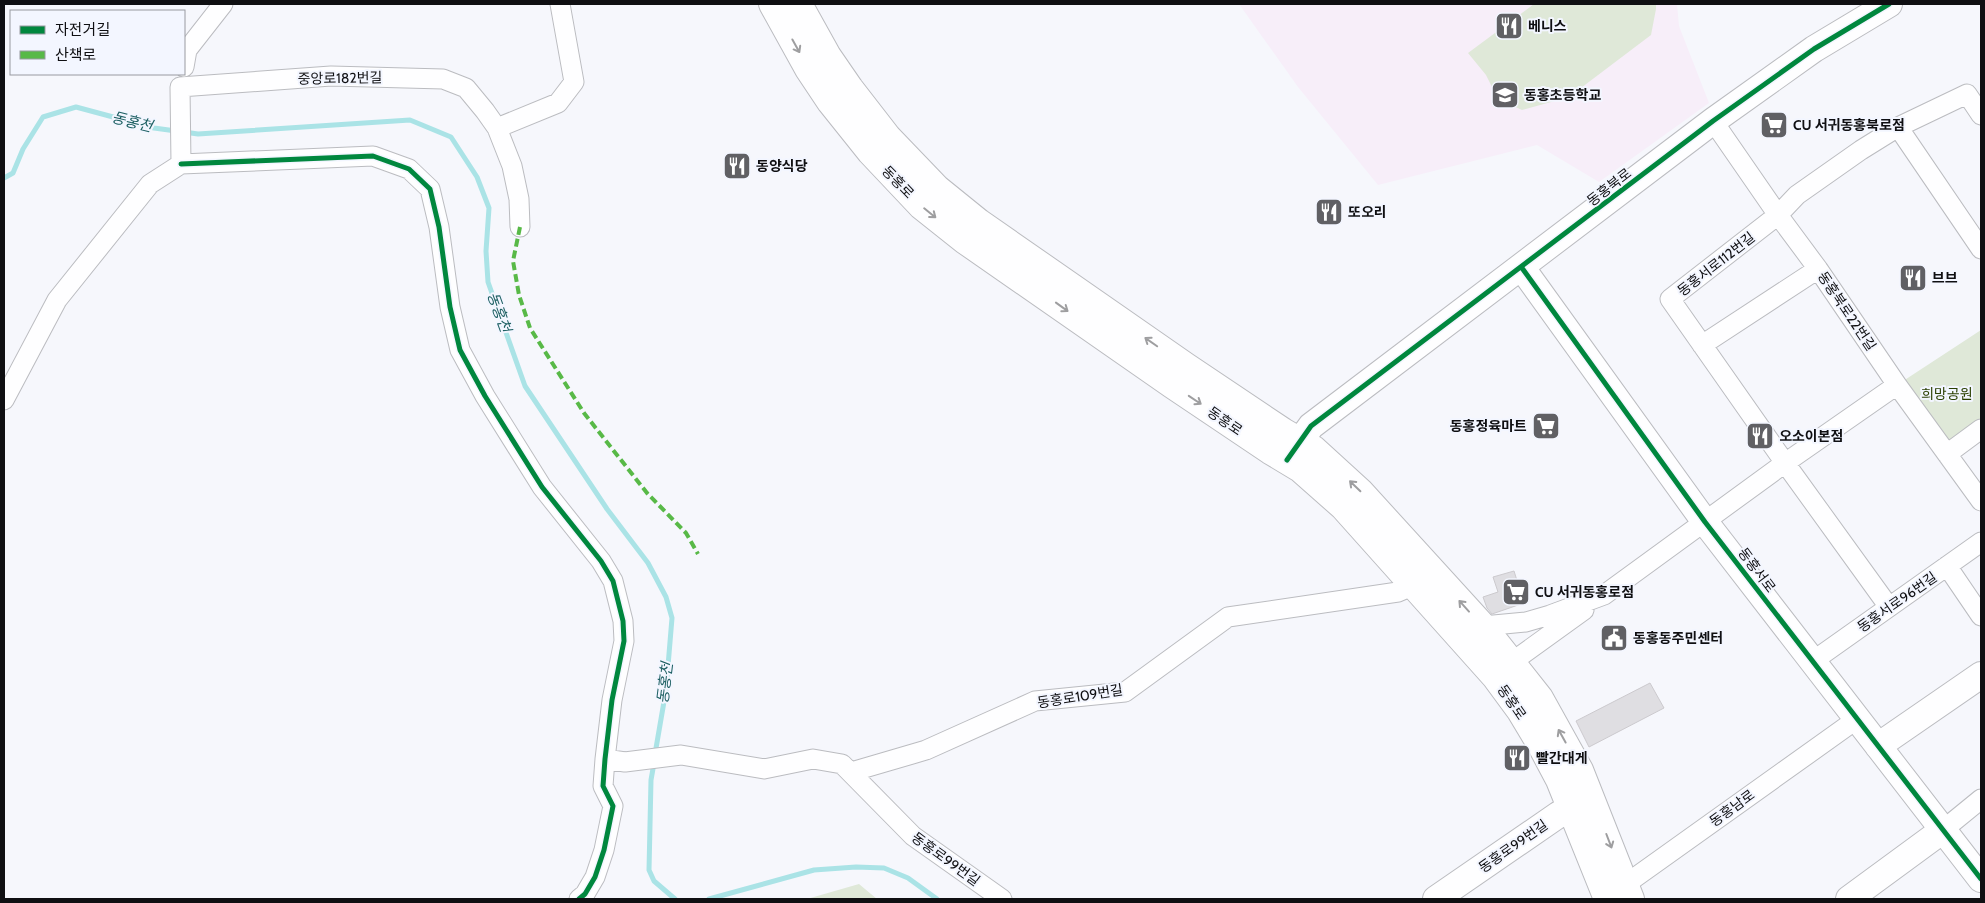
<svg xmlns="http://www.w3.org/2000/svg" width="1985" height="903" font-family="Cabin,'Noto Sans KR',sans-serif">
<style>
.education{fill:#f7eef9}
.green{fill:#dfe8d8}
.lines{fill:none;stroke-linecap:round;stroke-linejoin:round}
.stream{stroke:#aae3e6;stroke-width:5}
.building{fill:#dfdee2;stroke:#cccace}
.street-casing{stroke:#bbbcc0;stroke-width:21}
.secondary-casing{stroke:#bbbcc0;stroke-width:28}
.street{stroke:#fefeff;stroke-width:19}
.secondary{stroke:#fefeff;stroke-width:26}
.quiet{stroke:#58b947;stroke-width:4;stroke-dasharray:8 4;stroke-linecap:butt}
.cycleway-casing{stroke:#f3f6ff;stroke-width:8}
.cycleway{stroke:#00873e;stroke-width:5}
.oneway{stroke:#9e9ea0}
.labels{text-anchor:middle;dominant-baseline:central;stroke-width:4;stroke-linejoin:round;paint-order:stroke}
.poi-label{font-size:14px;font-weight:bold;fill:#0f0f12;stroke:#f3f6ff;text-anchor:start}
.street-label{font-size:14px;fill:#0f0f12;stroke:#f3f6ff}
.park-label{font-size:14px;fill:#2b4002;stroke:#f3f6ff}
.water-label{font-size:15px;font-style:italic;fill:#1e6063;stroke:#f3f6ff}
</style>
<rect width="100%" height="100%" fill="#f6f7fc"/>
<path class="education" d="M 1239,4 L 1677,4 L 1679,26 L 1709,103 L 1599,182 L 1537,145 L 1378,185 L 1298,87 Z"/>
<path class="green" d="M 1534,4 L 1656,4 L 1656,9 L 1651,35 L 1569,97 L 1522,110 L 1498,99 L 1486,75 L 1468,53 Z
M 1981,330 L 1981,429 L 1947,454 L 1897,385 Z
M 859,884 L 877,899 L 807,899 Z"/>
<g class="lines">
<path class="stream" d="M 184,132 L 198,134 L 410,120 L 451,137 L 477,177 L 489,208 L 486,251 L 488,282 L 525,386 L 607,509 L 648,563 L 666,597 L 672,618 L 666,690 L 655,754
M 4,178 L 13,173 L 23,149 L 43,117 L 76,107 L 154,128 L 176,131
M 654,763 L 651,780 L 649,870 L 654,881 L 675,899
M 709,899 L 814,870 L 856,867 L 884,868 L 908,878 L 937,899"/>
</g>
<path class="building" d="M 1514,571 L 1524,603 L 1492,614 L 1487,608 L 1483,597 L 1498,592 L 1493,577 Z
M 1650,683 L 1664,708 L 1589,747 L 1576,721 Z"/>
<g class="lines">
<g class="street-casing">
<path id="street" d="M 184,67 L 187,50 L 223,4
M 1981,115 L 1967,94 L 1898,127 L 1981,249
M 1713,121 L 1778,215 L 1818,269 L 1897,385 L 1981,501
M 497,128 L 558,103 L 574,82 L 560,4
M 181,164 L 373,156 L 409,169 L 430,189 L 439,227 L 450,307 L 460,350 L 485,396 L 542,487 L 601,561 L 613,581 L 623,621 L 624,641 L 612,700 L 605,759 L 603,786 L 613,806 L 604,850 L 595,877 L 585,894 L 579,899
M 181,164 L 180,87 L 331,76 L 443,79 L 466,88 L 485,111 L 497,128 L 512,166 L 519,199 L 520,227
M 1702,345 L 1818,269
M 1897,385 L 1785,463 L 1670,299 L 1778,215 L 1797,195 L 1861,150 L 1898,127
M 4,400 L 57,300 L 150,184 L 181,164
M 1947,454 L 1981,429
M 1947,566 L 1981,616
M 1483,626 L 1526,622 L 1550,615 L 1604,595 L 1785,463 L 1889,607
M 1813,661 L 1981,542
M 1512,662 L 1584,610
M 605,759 L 625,762 L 681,755 L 764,769 L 813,759 L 842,764 L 913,836 L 1002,899
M 851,772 L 926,750 L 1035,701 L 1125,692 L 1228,617 L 1398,592 L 1412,586
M 1943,830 L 1981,799
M 1615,888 L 1626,884 L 1857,719"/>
</g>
<g class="secondary-casing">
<path id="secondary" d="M 772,4 L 808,69 L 830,102 L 870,152 L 921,206 L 965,241 L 1172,385 L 1270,451 L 1300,469 L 1343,507 L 1495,677 L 1520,711 L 1541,746 L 1559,780 L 1607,899
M 799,4 L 828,56 L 850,88 L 888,137 L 937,188 L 979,222 L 1186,366 L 1283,431 L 1314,449 L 1360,491 L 1483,626 L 1540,698 L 1580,770 L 1631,899
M 1522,268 L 1705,522 L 1981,879
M 1290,455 L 1311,426 L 1713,121 L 1814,49 L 1889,4
M 1878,746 L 1981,675
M 1436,899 L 1558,815 L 1584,799
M 1849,899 L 1943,830"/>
</g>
<use href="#street" class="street"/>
<use href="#secondary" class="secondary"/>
<path class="quiet" d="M 520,227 L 513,261 L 519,295 L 530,328 L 584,413 L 647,493 L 686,533 L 698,554"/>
<g class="cycleway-casing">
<path id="cycleway" d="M 181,164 L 373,156 L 409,169 L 430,189 L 439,227 L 450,307 L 460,350 L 485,396 L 542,487 L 601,561 L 613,581 L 623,621 L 624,641 L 612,700 L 605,759 L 603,786 L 613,806 L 604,850 L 595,877 L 585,894 L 579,899
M 1522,268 L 1705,522 L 1981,879
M 1287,460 L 1311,426 L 1713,121 L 1814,49 L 1889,4"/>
</g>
<use href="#cycleway" class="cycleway"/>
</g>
<defs><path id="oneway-shaft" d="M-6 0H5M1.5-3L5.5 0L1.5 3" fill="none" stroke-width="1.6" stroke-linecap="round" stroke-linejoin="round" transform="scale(1.25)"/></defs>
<g class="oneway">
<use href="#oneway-shaft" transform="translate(796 46) rotate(61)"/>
<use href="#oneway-shaft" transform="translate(930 213) rotate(39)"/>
<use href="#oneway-shaft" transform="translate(1062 307) rotate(36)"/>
<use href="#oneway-shaft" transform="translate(1151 342) rotate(-145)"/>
<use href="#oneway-shaft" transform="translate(1195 400) rotate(34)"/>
<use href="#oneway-shaft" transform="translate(1355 486) rotate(-136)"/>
<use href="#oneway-shaft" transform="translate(1464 606) rotate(-132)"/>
<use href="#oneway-shaft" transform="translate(1562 736) rotate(-119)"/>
<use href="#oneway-shaft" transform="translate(1609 841) rotate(69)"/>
</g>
<defs>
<g id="restaurant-square" transform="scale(1.4375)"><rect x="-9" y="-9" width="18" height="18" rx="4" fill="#606064" stroke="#f3f6ff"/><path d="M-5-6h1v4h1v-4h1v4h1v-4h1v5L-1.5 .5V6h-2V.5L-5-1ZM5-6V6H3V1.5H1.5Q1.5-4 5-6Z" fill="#fff"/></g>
<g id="school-square" transform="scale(1.4375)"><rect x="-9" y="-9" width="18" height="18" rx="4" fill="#606064" stroke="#f3f6ff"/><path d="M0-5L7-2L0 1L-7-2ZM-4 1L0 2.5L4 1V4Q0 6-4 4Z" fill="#fff"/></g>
<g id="supermarket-square" transform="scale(1.4375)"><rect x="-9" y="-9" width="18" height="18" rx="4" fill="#606064" stroke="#f3f6ff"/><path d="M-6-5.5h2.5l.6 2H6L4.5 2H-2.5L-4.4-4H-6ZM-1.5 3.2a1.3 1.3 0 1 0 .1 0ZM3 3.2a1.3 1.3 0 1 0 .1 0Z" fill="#fff"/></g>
<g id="civic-square" transform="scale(1.4375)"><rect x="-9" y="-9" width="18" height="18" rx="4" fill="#606064" stroke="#f3f6ff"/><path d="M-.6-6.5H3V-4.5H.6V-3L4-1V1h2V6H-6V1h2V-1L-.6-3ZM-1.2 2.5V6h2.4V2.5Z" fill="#fff"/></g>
</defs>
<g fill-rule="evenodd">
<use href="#restaurant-square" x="1509" y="26"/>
<use href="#school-square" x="1505" y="95"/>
<use href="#supermarket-square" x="1774" y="125"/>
<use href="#restaurant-square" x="737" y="166"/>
<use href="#restaurant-square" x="1329" y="212"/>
<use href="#restaurant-square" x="1913" y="278"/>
<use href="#supermarket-square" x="1546" y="426"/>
<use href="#restaurant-square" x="1760" y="436"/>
<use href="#supermarket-square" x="1516" y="592"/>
<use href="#civic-square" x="1614" y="638"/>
<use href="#restaurant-square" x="1517" y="758"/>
</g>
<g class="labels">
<g class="poi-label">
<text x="1528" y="26">베니스</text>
<text x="1524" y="95">동홍초등학교</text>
<text x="1793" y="125">CU 서귀동홍북로점</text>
<text x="756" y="166">동양식당</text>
<text x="1348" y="212">또오리</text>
<text x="1932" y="278">브브</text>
<text x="1527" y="426" text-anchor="end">동홍정육마트</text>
<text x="1779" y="436">오소이본점</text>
<text x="1535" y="592">CU 서귀동홍로점</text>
<text x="1633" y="638">동홍동주민센터</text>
<text x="1536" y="758">빨간대게</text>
</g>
<g class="street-label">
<text transform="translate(340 78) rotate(-1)">중앙로182번길</text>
<text transform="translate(898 182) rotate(46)">동홍로</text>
<text transform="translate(1609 187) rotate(-38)">동홍북로</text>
<text transform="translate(1716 264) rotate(-38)">동홍서로112번길</text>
<text transform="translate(1847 311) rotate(56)">동홍북로22번길</text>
<text transform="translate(1225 421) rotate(34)">동홍로</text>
<text transform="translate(1757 570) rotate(53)">동홍서로</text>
<text transform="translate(1897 602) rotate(-35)">동홍서로96번길</text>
<text transform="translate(1080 696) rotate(-9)">동홍로109번길</text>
<text transform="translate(1512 702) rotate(55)">동홍로</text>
<text transform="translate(1732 808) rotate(-36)">동홍남로</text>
<text transform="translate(1513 846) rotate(-35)">동홍로99번길</text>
<text transform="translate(946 859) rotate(36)">동홍로99번길</text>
</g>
<g class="park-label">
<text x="1947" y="394">희망공원</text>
</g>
<g class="water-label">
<text transform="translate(132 122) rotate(14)">동홍천</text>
<text transform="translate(499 312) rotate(70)">동홍천</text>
<text transform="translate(665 683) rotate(-83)">동홍천</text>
</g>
</g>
<rect width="1985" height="903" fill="none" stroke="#0f0f12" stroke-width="10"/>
<rect x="10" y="10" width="175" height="65" fill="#f3f6ff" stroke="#989aa0"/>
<rect x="20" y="26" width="25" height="8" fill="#00873e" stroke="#989aa0"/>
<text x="55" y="35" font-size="15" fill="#0f0f12">자전거길</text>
<rect x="20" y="51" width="25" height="8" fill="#58b947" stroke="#989aa0"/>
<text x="55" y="60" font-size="15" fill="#0f0f12">산책로</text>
</svg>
